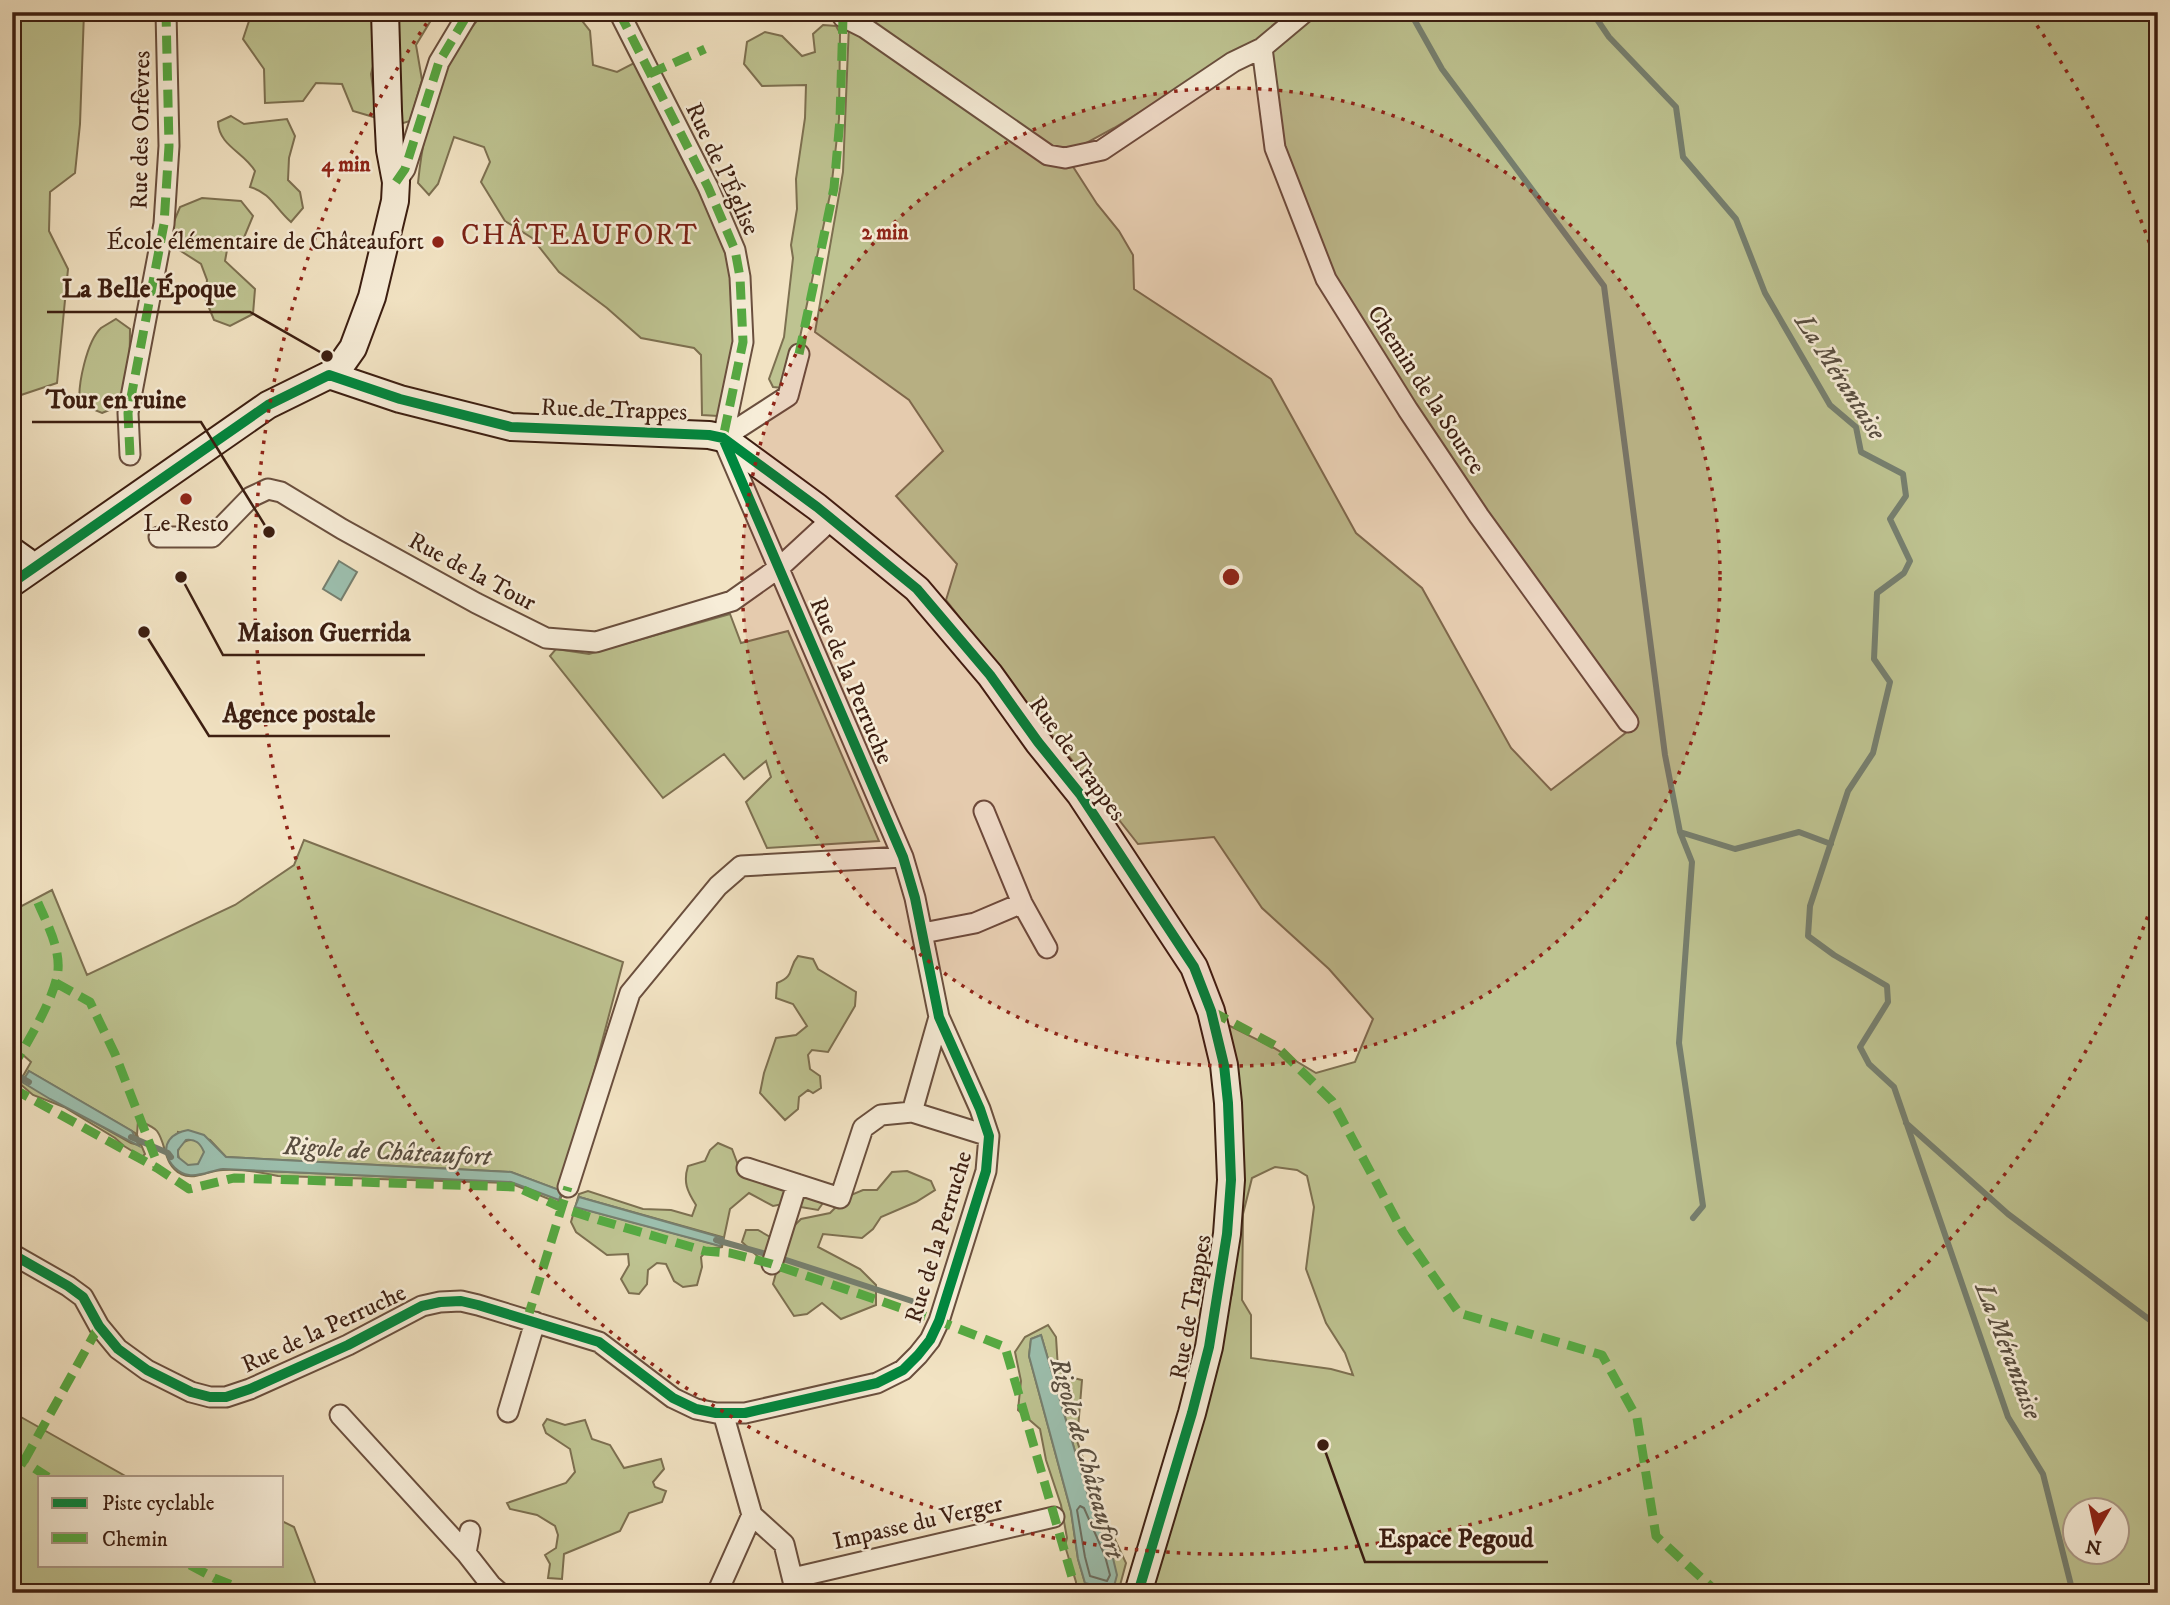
<svg xmlns="http://www.w3.org/2000/svg" width="2170" height="1605" font-family="'IM FELL DW Pica',serif">
<style>
.green{fill:#bec391;stroke:#7d7051;stroke-width:2;fill-rule:evenodd}
.water{fill:#9cbfae;stroke:#767f6f;stroke-width:2;fill-rule:evenodd}
.lines{fill:none;stroke-linecap:round;stroke-linejoin:round}
.shore{stroke:#6c6e60;stroke-width:2}
.stream{stroke:#767f6f;stroke-width:6}
.street-casing{stroke:#6a4f3e;stroke-width:23}
.secondary-casing{stroke:#3c1e11;stroke-width:30}
.street{stroke:#f7edd8;stroke-width:19}
.secondary{stroke:#f7edd8;stroke-width:26}
.quiet{stroke:#55aa42;stroke-width:9;stroke-dasharray:18 9;stroke-linecap:butt}
.cycleway-casing{stroke:#f7edd8;stroke-width:15}
.cycleway{stroke:#00873e;stroke-width:10}
.ring{fill:none;stroke:#8f2418;stroke-width:3.5;stroke-dasharray:3.5 7}
.poi-dot{fill:#8f2418;stroke:#f7edd8;stroke-width:2.5}
.labels{text-anchor:middle;dominant-baseline:central;stroke-width:5;stroke-linejoin:round;paint-order:stroke}
.street-label{font-size:24px;fill:#3c1e11;stroke:#f7edd8}
.poi-label{font-size:24px;fill:#3c1e11;stroke:#f7edd8;text-anchor:end}
.water-label{font-size:26px;font-style:italic;fill:#594e40;stroke:#f7edd8}
.quarter-label{font-size:28px;letter-spacing:2px;fill:#7a1f14;stroke:#f7edd8}
.centre{fill:#8f2418;stroke:#f7edd8;stroke-width:3.5}
.ring-label{font-size:21px;text-anchor:middle;font-weight:bold;fill:#8f2418;stroke:#f7edd8;stroke-width:5;stroke-linejoin:round;paint-order:stroke}
.leader{fill:none;stroke:#3c1e11;stroke-width:2.5}
.callout-dot{fill:#3c1e11;stroke:#f7edd8;stroke-width:2.5}
.callout-label{font-size:26px;text-anchor:middle;font-weight:bold;fill:#3c1e11;stroke:#f7edd8;stroke-width:5;stroke-linejoin:round;paint-order:stroke}
</style>
<rect width="100%" height="100%" fill="#f2e3c3"/>
<filter id="stains"><feTurbulence type="fractalNoise" baseFrequency=".00286" numOctaves="4"/><feColorMatrix values="0 0 0 0 .2 0 0 0 0 .09 0 0 0 0 .02 0 0 0 .5 -.17"/></filter>
<radialGradient id="worn" r=".72"><stop offset=".6" stop-color="#630" stop-opacity="0"/><stop offset="1" stop-color="#630" stop-opacity=".3"/></radialGradient>
<path class="green" d="M 12,12 L 84,12 L 80,124 L 75,173 L 50,192 L 49,231 L 68,269 L 57,383 L 12,398 Z
M 252,12 L 378,12 L 378,48 L 371,74 L 377,118 L 353,111 L 342,84 L 316,83 L 303,101 L 265,103 L 264,69 L 243,39 Z
M 395,12 L 436,12 L 416,45 L 422,80 L 410,121 L 400,124 Z
M 485,12 L 575,12 L 590,31 L 593,65 L 617,72 L 634,63 L 727,247 L 733,288 L 735,323 L 732,366 L 718,416 L 702,415 L 701,355 L 694,348 L 641,338 L 607,308 L 559,272 L 532,238 L 505,221 L 481,182 L 490,162 L 484,147 L 454,137 L 438,184 L 429,195 L 418,183 C 424,122 441,57 485,12 Z
M 852,12 L 1296,12 L 1256,42 L 1114,128 L 1068,153 L 1051,150 Z
M 1316,12 L 2158,12 L 2158,1593 L 1148,1593 L 1232,1293 L 1241,1189 L 1224,1023 L 1274,1048 L 1316,1073 L 1355,1062 L 1373,1019 L 1329,969 L 1262,908 L 1214,837 L 1138,844 L 946,600 L 957,564 L 896,496 L 943,451 L 909,400 L 815,332 L 843,172 L 849,24 L 1070,162 L 1097,204 L 1119,231 L 1133,255 L 1134,289 L 1271,379 L 1356,533 L 1422,588 L 1511,748 L 1551,790 L 1636,725 L 1431,431 L 1334,280 L 1280,132 L 1263,57 ZM 1275,1167 L 1297,1170 L 1307,1176 L 1314,1207 L 1306,1269 L 1326,1323 L 1345,1353 L 1353,1375 L 1331,1369 L 1251,1358 L 1251,1315 L 1242,1300 L 1243,1214 L 1252,1178 ZM 2076,1510 L 2118,1510 L 2118,1552 L 2076,1552 Z
M 823,25 L 836,26 L 840,33 L 839,119 L 831,190 L 791,380 L 783,388 L 773,387 L 769,379 L 784,337 L 793,258 L 791,245 L 797,209 L 796,179 L 805,118 L 806,85 L 762,86 L 744,64 L 747,42 L 765,32 L 782,36 L 802,56 L 815,52 L 813,34 Z
M 231,116 L 244,124 L 287,119 L 295,136 L 289,158 L 288,180 L 300,192 L 303,208 L 291,222 C 275,208 271,193 250,187 L 255,171 C 244,152 219,146 218,122 Z
M 202,198 L 241,201 L 253,216 L 243,240 L 227,250 L 225,261 L 255,289 L 253,314 L 230,326 L 214,320 L 205,298 L 207,280 L 201,264 L 173,246 L 170,231 L 180,207 Z
M 116,319 L 130,329 C 130,346 130,389 121,402 C 117,408 109,410 102,413 L 80,404 C 77,386 87,341 101,328 C 106,325 111,322 116,319 Z
M 730,614 L 741,643 L 788,631 L 879,841 L 767,848 L 746,802 L 771,777 L 766,761 L 744,779 L 724,754 L 663,798 L 550,656 L 556,649 L 589,654 Z
M 304,840 L 623,962 L 560,1201 L 556,1202 L 510,1183 L 278,1176 C 261,1172 241,1169 223,1170 C 209,1170 195,1181 181,1174 C 163,1164 167,1145 157,1131 C 153,1126 143,1123 138,1120 L 137,1135 L 145,1154 L 142,1157 L 124,1146 L 115,1138 L 64,1107 L 33,1095 L 19,1083 L 31,1062 L 23,1055 L 12,1051 L 12,911 L 52,890 L 87,975 L 235,905 L 294,865 ZM 29,1071 L 135,1133 L 139,1145 L 131,1143 L 23,1082 ZM 178,1132 L 210,1140 L 226,1157 L 511,1172 L 561,1191 L 559,1200 L 511,1182 L 223,1169 L 190,1176 L 184,1175 L 176,1167 Z
M 798,956 L 813,959 L 818,969 L 856,992 L 855,1006 L 828,1052 L 812,1050 L 808,1055 L 810,1069 L 820,1076 L 821,1088 L 813,1093 L 808,1090 L 799,1097 L 798,1109 L 785,1120 L 760,1093 L 764,1073 L 776,1038 L 796,1035 L 807,1026 L 793,1004 L 776,998 L 777,983 C 796,975 787,969 798,956 Z
M178 1153a13 13 0 1 1 26 0a13 13 0 1 1-26 0Z
M 718,1143 L 732,1149 L 738,1165 L 819,1195 L 823,1203 L 818,1210 L 783,1204 L 773,1206 L 749,1193 L 730,1209 L 722,1247 L 708,1249 L 701,1257 L 702,1267 L 697,1285 L 683,1287 L 674,1281 L 666,1264 L 657,1263 L 648,1270 L 647,1284 L 639,1294 L 629,1293 L 621,1279 L 629,1265 L 628,1254 L 607,1255 L 576,1232 L 571,1222 L 579,1194 L 588,1191 L 643,1209 L 671,1210 L 692,1216 L 696,1205 C 687,1191 683,1182 688,1166 L 705,1161 L 710,1150 ZM 579,1197 L 722,1237 L 721,1246 L 576,1207 Z
M 907,1171 L 931,1181 L 935,1190 L 916,1202 L 881,1217 L 873,1229 L 862,1238 L 823,1234 L 818,1247 L 860,1269 L 876,1285 L 876,1305 L 841,1319 L 822,1303 L 807,1314 L 794,1316 L 773,1284 L 776,1273 L 742,1242 L 746,1230 L 758,1230 L 772,1238 L 787,1233 L 801,1219 L 830,1213 L 846,1197 L 863,1190 L 877,1190 L 892,1172 Z
M 1048,1325 L 1056,1337 L 1058,1369 L 1065,1376 L 1082,1380 L 1077,1441 L 1102,1512 L 1126,1563 L 1118,1593 L 1076,1593 L 1076,1582 L 1065,1546 L 1067,1538 L 1061,1505 L 1046,1460 L 1040,1429 L 1018,1410 L 1021,1381 L 1015,1352 L 1025,1337 ZM 1041,1335 L 1091,1506 L 1112,1554 L 1113,1590 L 1085,1583 L 1078,1559 L 1071,1511 L 1029,1356 L 1031,1339 Z
M 12,1412 L 127,1477 L 40,1477 L 40,1565 L 282,1565 L 282,1521 L 294,1527 L 319,1593 L 12,1593 Z
M 547,1419 L 565,1425 L 585,1420 L 592,1439 L 610,1445 L 624,1468 L 661,1459 L 664,1469 L 653,1482 L 655,1487 L 666,1491 L 662,1502 L 629,1513 L 620,1531 L 564,1554 L 562,1579 L 548,1578 L 550,1564 L 545,1555 L 556,1548 L 558,1535 L 555,1526 L 537,1515 L 510,1509 L 507,1503 L 566,1483 L 575,1472 L 570,1449 L 546,1433 L 543,1425 Z"/>
<path class="water" d="M 339,561 L 357,572 L 341,600 L 323,589 Z
M 29,1071 L 132,1131 L 139,1146 L 50,1099 L 22,1082 Z
M 188,1130 L 204,1135 L 226,1157 L 511,1172 L 562,1191 L 559,1200 L 511,1182 L 223,1169 C 212,1170 200,1177 189,1175 C 168,1172 151,1137 188,1130 ZM 186,1140 C 196,1139 200,1143 204,1152 L 198,1164 L 188,1165 L 178,1157 L 178,1150 Z
M 579,1197 L 723,1238 L 720,1246 L 575,1207 Z
M 1041,1335 L 1091,1506 L 1112,1554 L 1117,1575 L 1113,1590 L 1085,1583 L 1078,1559 L 1071,1511 L 1029,1356 L 1031,1339 Z"/>
<g class="lines">
<path class="shore" d="M 1080,1506 L 1084,1508 L 1105,1556 L 1110,1575 L 1107,1581 L 1090,1576 L 1085,1557 L 1077,1510 Z"/>
<path class="stream" d="M 1410,12 L 1442,69 L 1604,286 L 1665,755 L 1680,832 L 1692,862 L 1679,1043 L 1703,1206 L 1693,1218
M 1592,12 L 1609,37 L 1676,107 L 1683,157 L 1736,219 L 1765,293 L 1830,405 L 1856,427 L 1861,452 L 1903,474 L 1906,496 L 1890,519 L 1910,561 L 1904,573 L 1877,593 L 1874,659 L 1890,682 L 1873,753 L 1848,791 L 1810,906 L 1808,936 L 1834,955 L 1887,986 L 1888,1002 L 1860,1047 L 1869,1064 L 1894,1087 L 2008,1417 L 2043,1474 L 2073,1593
M 1680,832 L 1735,849 L 1799,832 L 1831,844
M 12,1072 L 29,1082
M 1906,1123 L 2008,1214 L 2158,1326
M 131,1137 L 168,1153 L 171,1157
M 716,1240 L 770,1255
M 777,1257 L 921,1304"/>
<g class="street-casing">
<path id="street" d="M 619,12 L 708,187 L 735,250 L 740,277 L 743,342 L 723,438
M 844,12 L 843,17 L 865,28 L 1048,155 L 1065,158 L 1102,150 L 1233,62 L 1262,48 L 1305,12
M 1262,48 L 1275,148 L 1326,279 L 1408,410 L 1479,516 L 1628,722
M 396,182 L 405,169 L 439,62 L 469,12
M 723,438 L 788,396 L 799,354
M 130,455 L 128,413 L 164,224 L 169,146 L 166,12
M 159,537 L 212,537 L 251,497 L 268,489 L 281,492 L 342,529 L 476,603 L 546,638 L 596,642 L 732,601 L 780,567 L 832,519
M 984,811 L 1022,903 L 1047,948
M 923,933 L 975,923 L 1022,903
M 939,1017 L 912,1112 L 989,1136
M 747,1168 L 840,1198 L 863,1128 L 881,1115 L 912,1112
M 568,1187 L 630,993 L 718,886 L 741,866 L 903,857
M 12,1254 L 68,1286 L 83,1297 L 99,1326 L 118,1349 L 147,1370 L 191,1392 L 210,1397 L 226,1397 L 250,1389 L 348,1345 L 422,1306 L 440,1302 L 461,1301 L 478,1305 L 599,1342 L 673,1398 L 696,1409 L 716,1413 L 745,1413 L 877,1383 L 903,1370 L 918,1355 L 930,1340 L 939,1321 L 986,1171 L 989,1136 L 980,1109 L 939,1017 L 915,898 L 903,857 L 723,439
M 772,1264 L 797,1184
M 508,1412 L 535,1322
M 723,1413 L 752,1515
M 340,1415 L 466,1553 L 491,1585 L 500,1593
M 466,1553 L 470,1531
M 793,1578 L 1054,1517
M 718,1591 L 752,1515 L 784,1544 L 796,1593"/>
</g>
<g class="secondary-casing">
<path id="secondary" d="M 329,375 L 400,399 L 511,427 L 709,435 L 723,438 L 817,507 L 917,589 L 990,675 L 1038,742 L 1080,794 L 1194,967 L 1211,1011 L 1224,1065 L 1228,1103 L 1231,1180 L 1227,1234 L 1209,1347 L 1192,1413 L 1138,1593
M 12,551 L 26,561 L 31,569
M 12,583 L 268,405 L 329,375 L 341,365 L 353,348 L 372,297 L 395,201 L 396,182 L 390,150 L 388,111 L 385,12"/>
</g>
<use href="#street" class="street"/>
<use href="#secondary" class="secondary"/>
<path class="quiet" d="M 619,12 L 708,187 L 735,250 L 740,277 L 743,342 L 723,438
M 649,74 L 705,49
M 396,182 L 405,169 L 439,62 L 469,12
M 799,354 L 834,188 L 840,119 L 843,17
M 130,455 L 128,413 L 164,224 L 169,146 L 166,12
M 56,983 L 90,1002 L 115,1054 L 156,1160 L 157,1168
M 1211,1011 L 1276,1046 L 1332,1101 L 1403,1232 L 1459,1313 L 1602,1355 L 1637,1418 L 1656,1536 L 1718,1593
M 12,1068 C 26,1045 56,996 58,970 C 60,946 45,920 36,898
M 12,1088 L 157,1168 L 189,1189 L 234,1178 L 517,1187 L 562,1208 L 599,1220 L 705,1251 L 730,1253 L 772,1264 L 939,1321 L 1005,1347 L 1072,1577 L 1071,1593
M 527,1320 L 568,1187
M 12,1454 L 48,1477
M 24,1461 L 99,1326
M 190,1565 L 214,1578 L 252,1593"/>
<g class="cycleway-casing">
<path id="cycleway" d="M 12,583 L 268,405 L 329,375 L 400,399 L 511,427 L 709,435 L 723,438 L 817,507 L 917,589 L 990,675 L 1038,742 L 1080,794 L 1194,967 L 1211,1011 L 1224,1065 L 1228,1103 L 1231,1180 L 1227,1234 L 1209,1347 L 1192,1413 L 1138,1593
M 12,1254 L 68,1286 L 83,1297 L 99,1326 L 118,1349 L 147,1370 L 191,1392 L 210,1397 L 226,1397 L 250,1389 L 348,1345 L 422,1306 L 440,1302 L 461,1301 L 478,1305 L 599,1342 L 673,1398 L 696,1409 L 716,1413 L 745,1413 L 877,1383 L 903,1370 L 918,1355 L 930,1340 L 939,1321 L 986,1171 L 989,1136 L 980,1109 L 939,1017 L 915,898 L 903,857 L 723,438"/>
</g>
<use href="#cycleway" class="cycleway"/>
</g>
<circle cx="1231" cy="577" r="489" fill="#8f2418" fill-opacity=".12"/>
<g class="ring">
<circle cx="1231" cy="577" r="489"/>
<path d="M2158 887A977 977 0 1 1 431 17M2031 17A977 977 0 0 1 2158 267"/>
</g>
<g class="poi-dot">
<circle cx="438" cy="242" r="7"/>
<circle cx="186" cy="499" r="7"/>
</g>
<g class="labels">
<g class="street-label">
<text transform="translate(141 130) rotate(-89)">Rue des Orfèvres</text>
<text transform="translate(722 169) rotate(65)">Rue de l'Église</text>
<text transform="translate(1426 390) rotate(57)">Chemin de la Source</text>
<text transform="translate(614 410) rotate(2)">Rue de Trappes</text>
<text transform="translate(472 572) rotate(28)">Rue de la Tour</text>
<text transform="translate(851 681) rotate(67)">Rue de la Perruche</text>
<text transform="translate(1077 759) rotate(54)">Rue de Trappes</text>
<text transform="translate(939 1237) rotate(-73)">Rue de la Perruche</text>
<text transform="translate(1191 1307) rotate(-80)">Rue de Trappes</text>
<text transform="translate(324 1329) rotate(-25)">Rue de la Perruche</text>
<text transform="translate(918 1523) rotate(-13)">Impasse du Verger</text>
</g>
<g class="poi-label">
<text x="424" y="242">École élémentaire de Châteaufort</text>
<text x="186" y="524" text-anchor="middle">Le Resto</text>
</g>
<g class="water-label">
<text transform="translate(1840 377) rotate(57)">La Mérantaise</text>
<text transform="translate(387 1152) rotate(3)">Rigole de Châteaufort</text>
<text transform="translate(2008 1351) rotate(69)">La Mérantaise</text>
<text transform="translate(1086 1458) rotate(74)">Rigole de Châteaufort</text>
</g>
<g class="quarter-label">
<text x="580" y="235">CHÂTEAUFORT</text>
</g>
</g>
<circle cx="1231" cy="577" r="10" class="centre"/>
<g class="ring-label">
<text x="346" y="171">4 min</text>
<text x="885" y="239">2 min</text>
</g>
<path class="leader" d="M327 356L250 312H47M269 532L201 422H32M181 577L223 655H425M144 632L209 736H390M1323 1445L1365 1562H1548"/>
<g class="callout-dot">
<circle cx="327" cy="356" r="7"/>
<circle cx="269" cy="532" r="7"/>
<circle cx="181" cy="577" r="7"/>
<circle cx="144" cy="632" r="7"/>
<circle cx="1323" cy="1445" r="7"/>
</g>
<g class="callout-label">
<text x="149" y="297">La Belle Époque</text>
<text x="116" y="408">Tour en ruine</text>
<text x="324" y="641">Maison Guerrida</text>
<text x="299" y="722">Agence postale</text>
<text x="1456" y="1547">Espace Pegoud</text>
</g>
<rect width="2170" height="1605" fill="none" stroke="#f2e3c3" stroke-width="42"/>
<rect x="14" y="14" width="2142" height="1577" fill="none" stroke="#3c1e11" stroke-width="3.5"/>
<rect x="21" y="21" width="2128" height="1563" fill="none" stroke="#3c1e11" stroke-width="2"/>
<rect x="38" y="1476" width="245" height="91" fill="#f7edd8" stroke="#ac9a88" stroke-width="2"/>
<rect x="52" y="1498" width="35" height="10" fill="#00873e" stroke="#ac9a88" stroke-width="2"/>
<text x="102" y="1510" font-size="21" fill="#3c1e11">Piste cyclable</text>
<rect x="52" y="1533" width="35" height="10" fill="#55aa42" stroke="#ac9a88" stroke-width="2"/>
<text x="102" y="1546" font-size="21" fill="#3c1e11">Chemin</text>
<g transform="translate(2096 1531) rotate(189)"><circle r="33" fill="#f7edd8" stroke="#ac9a88" stroke-width="2"/>
<path d="M0-5L12 26L0 18L-12 26Z" fill="#8f2418"/>
<text y="-10" font-size="19" font-weight="bold" text-anchor="middle" fill="#3c1e11">N</text>
</g>
<rect width="100%" height="100%" filter="url(#stains)"/>
<rect width="100%" height="100%" fill="url(#worn)"/>
</svg>
